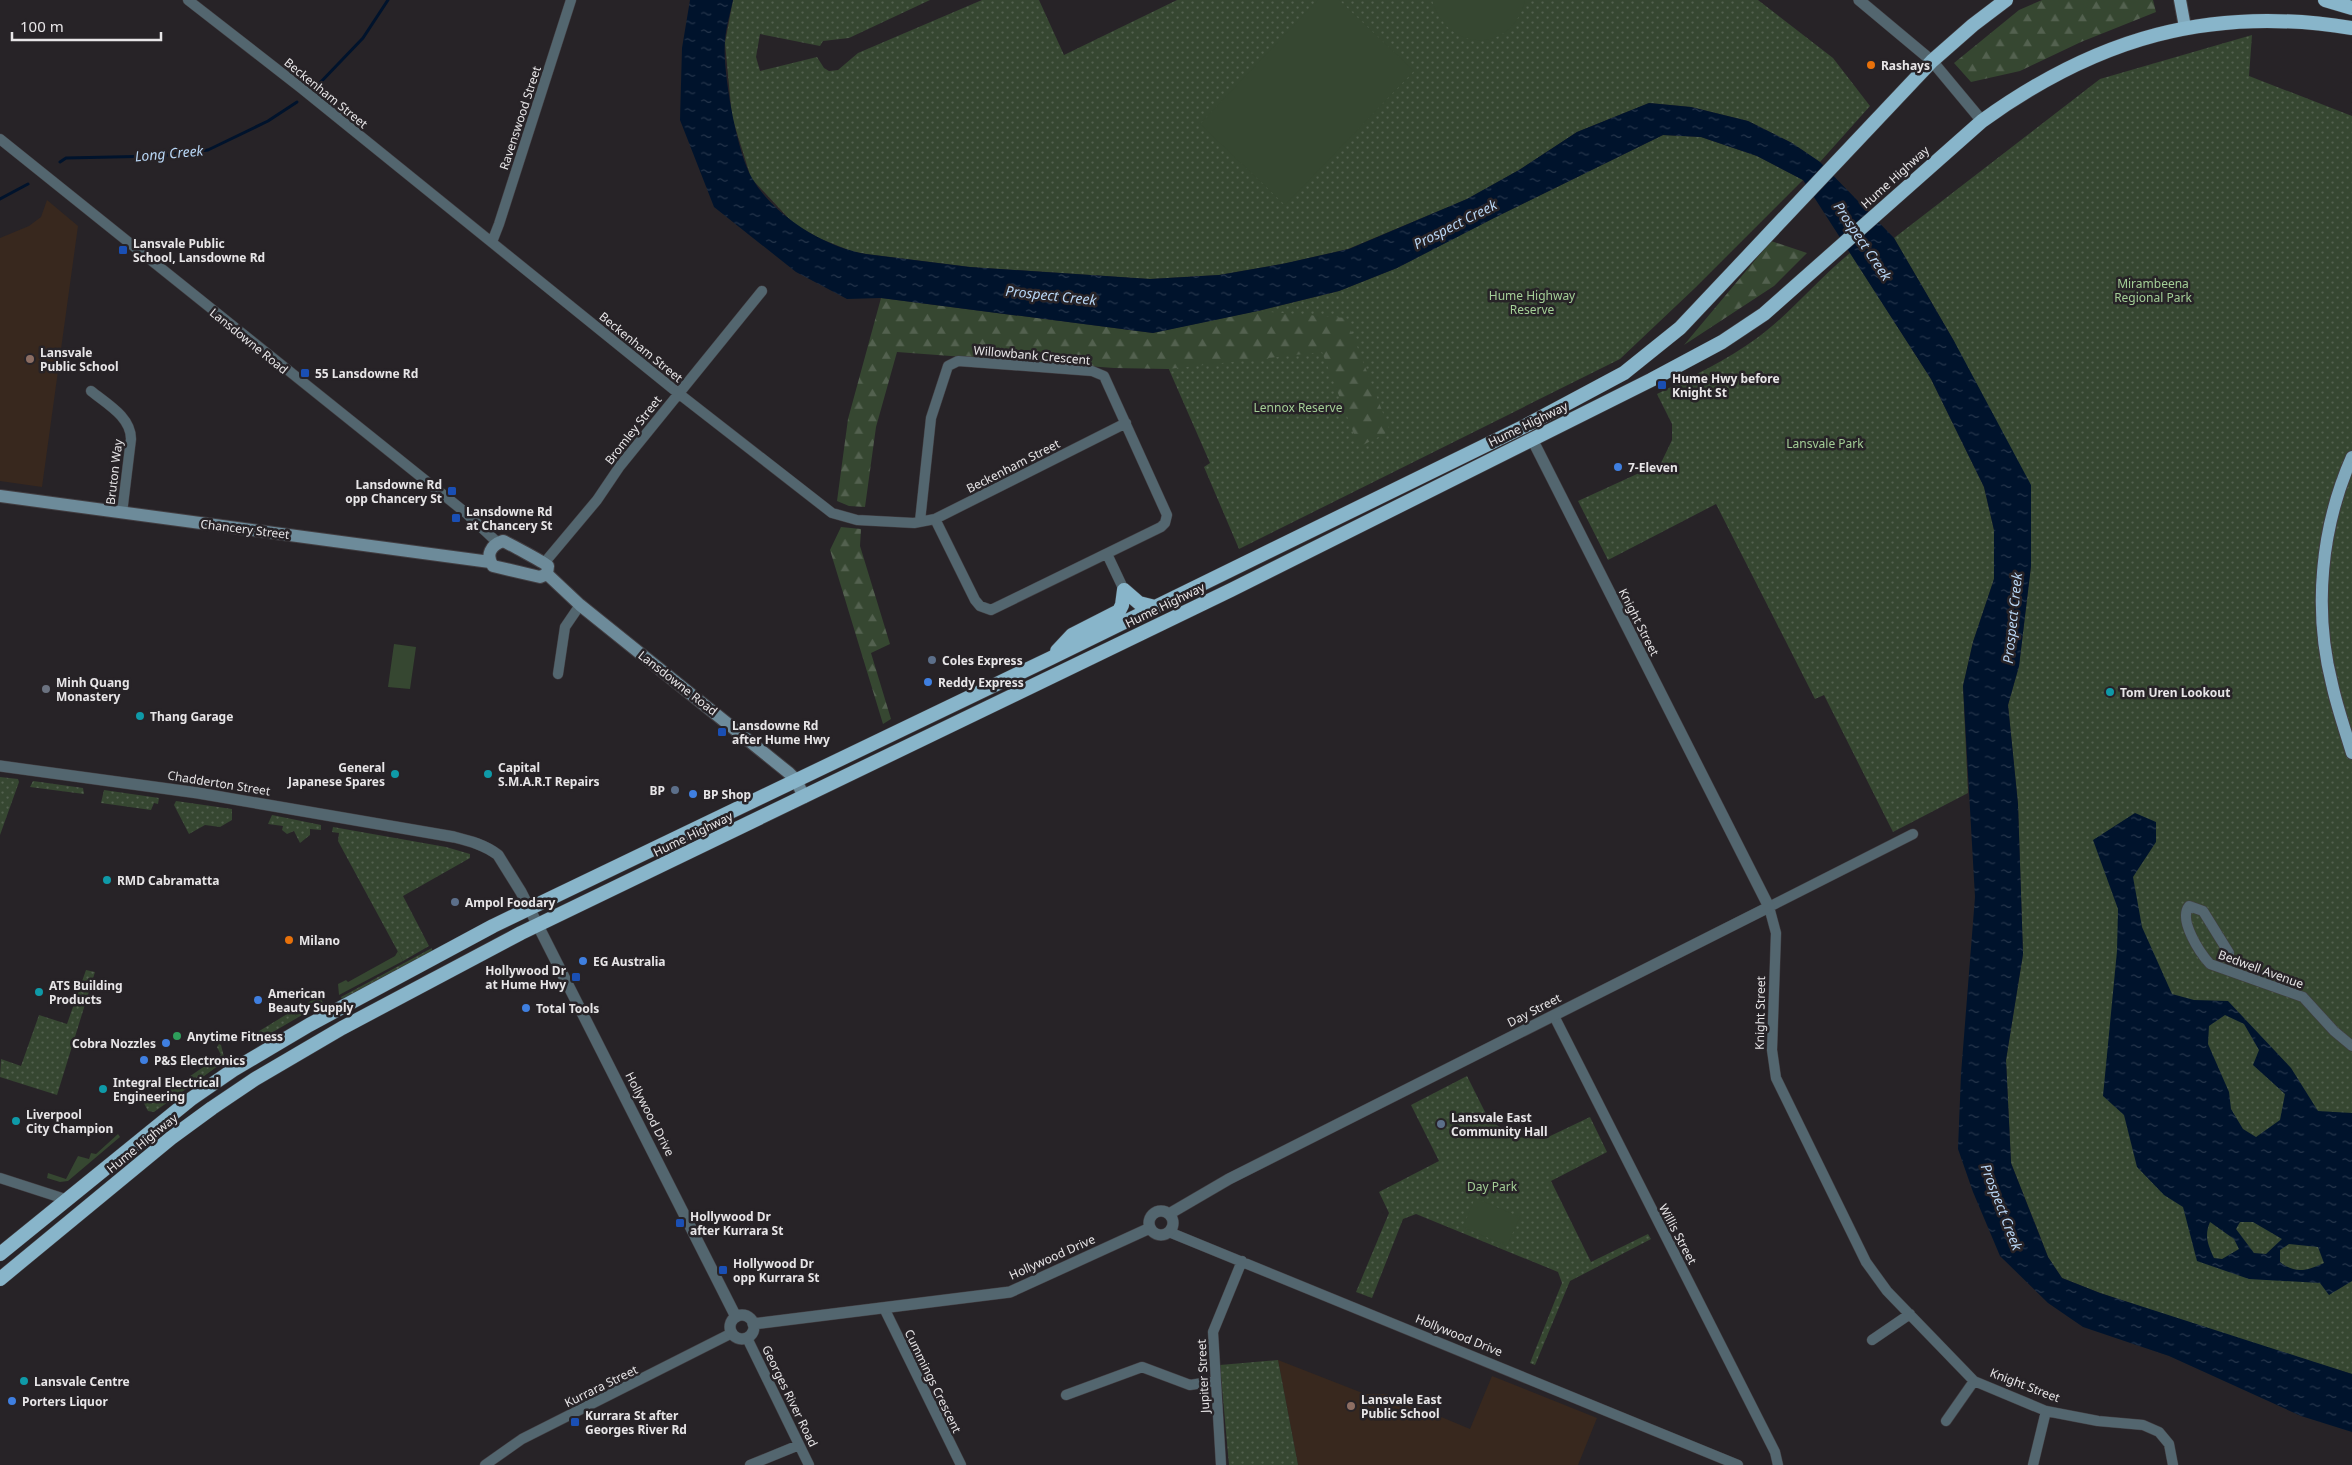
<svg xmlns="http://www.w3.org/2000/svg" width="2352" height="1465" font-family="'Noto Sans',sans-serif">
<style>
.education{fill:#38281e}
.grass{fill:url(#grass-dots)}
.forest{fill:url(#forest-firs)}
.garden{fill:#364731}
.water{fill:url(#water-ripples);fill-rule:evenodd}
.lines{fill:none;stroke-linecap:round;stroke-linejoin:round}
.stream{stroke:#00132c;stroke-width:3}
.minor-casing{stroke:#423e42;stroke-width:11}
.tertiary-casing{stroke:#423e42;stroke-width:12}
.secondary-casing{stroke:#423e42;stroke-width:14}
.primary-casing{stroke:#423e42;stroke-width:14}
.trunk-casing{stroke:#423e42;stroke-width:15}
.minor{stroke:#53666f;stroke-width:10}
.tertiary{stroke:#53666f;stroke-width:11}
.secondary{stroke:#6d8b9a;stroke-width:12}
.primary{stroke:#80a8bb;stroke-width:12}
.trunk{stroke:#88b5ca;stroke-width:14}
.food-dot{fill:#e8710a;stroke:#272327;stroke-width:2}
.transit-dot{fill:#1a4fb4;stroke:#272327;stroke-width:2}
.education-dot{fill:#8d6e63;stroke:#272327;stroke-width:2}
.shop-dot{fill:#3f7fe0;stroke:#272327;stroke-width:2}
.service-dot{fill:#5c6f8a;stroke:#272327;stroke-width:2}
.worship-dot{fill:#6b7280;stroke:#272327;stroke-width:2}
.culture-dot{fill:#0f9aa8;stroke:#272327;stroke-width:2}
.leisure-dot{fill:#2e9e5b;stroke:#272327;stroke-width:2}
.labels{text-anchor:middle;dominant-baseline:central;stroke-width:5;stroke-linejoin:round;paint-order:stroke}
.poi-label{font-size:12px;font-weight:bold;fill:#e7e5e7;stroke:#272327;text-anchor:start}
.street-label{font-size:12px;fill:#e7e5e7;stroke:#272327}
.park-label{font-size:12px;fill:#a4cf97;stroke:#272327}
.water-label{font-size:14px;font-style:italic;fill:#b8d6f5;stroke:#272327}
</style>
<defs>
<pattern id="grass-dots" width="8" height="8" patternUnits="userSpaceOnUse" patternTransform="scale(1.25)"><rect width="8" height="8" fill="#364731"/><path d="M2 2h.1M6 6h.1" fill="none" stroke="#53614f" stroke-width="1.8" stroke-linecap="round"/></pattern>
<pattern id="forest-firs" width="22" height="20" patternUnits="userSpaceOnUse" patternTransform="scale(1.25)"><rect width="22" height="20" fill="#364731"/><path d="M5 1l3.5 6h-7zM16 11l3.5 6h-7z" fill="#53614f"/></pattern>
<pattern id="water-ripples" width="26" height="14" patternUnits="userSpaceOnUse" patternTransform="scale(1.25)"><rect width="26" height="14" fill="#00132c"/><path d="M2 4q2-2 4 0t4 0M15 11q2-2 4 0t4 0" fill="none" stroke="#25354b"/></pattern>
</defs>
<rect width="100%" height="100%" fill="#272327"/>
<path class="education" d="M 47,200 L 78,226 L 42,487 L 0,481 L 0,238 L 29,226 L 41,217 Z
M 1278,1360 L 1365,1394 L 1386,1394 L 1470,1429 L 1492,1376 L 1597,1418 L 1578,1465 L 1298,1465 Z"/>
<path class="grass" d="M 733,0 L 930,0 L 849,38 L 823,41 L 820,46 L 760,34 L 756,57 L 760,71 L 817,57 L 824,68 L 829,71 L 838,70 L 858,53 L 982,0 L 1039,0 L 1064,55 L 1177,0 L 1758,0 L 1833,58 L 1870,106 L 1820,162 L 1792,143 L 1748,121 L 1691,107 L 1649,103 L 1577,132 L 1519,170 L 1467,199 L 1348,249 L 1287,263 L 1219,275 L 1150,279 L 970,267 L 866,254 L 851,251 L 821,239 L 794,224 L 751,178 L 732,117 L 725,43 Z
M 2252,35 L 2249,76 L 2352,116 L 2352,1374 L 2241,1340 L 2100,1293 L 2062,1278 L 2048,1257 L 2040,1236 L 2011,1163 L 2006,1060 L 2023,954 L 2018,804 L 2008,705 L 2019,666 L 2031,566 L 1954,341 L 1894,238 L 2100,79 Z
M 1663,135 L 1701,137 L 1757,156 L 1803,180 L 1695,288 L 1620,359 L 1239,549 L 1204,467 L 1210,463 L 1153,333 L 1258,311 L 1339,291 L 1397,268 L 1494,218 Z
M 1850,253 L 1931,379 L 1984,487 L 1994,530 L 1994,579 L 1973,642 L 1963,686 L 1968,793 L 1893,832 L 1824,695 L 1815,699 L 1716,504 L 1608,560 L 1578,501 L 1661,463 L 1672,440 L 1672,424 L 1657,394 C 1691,377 1727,360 1757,338 C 1791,313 1817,280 1850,253 Z
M 0,777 L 18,779 L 19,782 L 0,835 Z
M 33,781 L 83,788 L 84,794 L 30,787 Z
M 104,790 L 159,798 L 158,804 L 154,803 L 151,810 L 101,803 Z
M 176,801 L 232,809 L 232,820 L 220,827 L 205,825 L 189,834 L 174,805 Z
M 272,815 L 321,825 L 321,830 L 310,829 L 310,835 L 300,843 L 294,831 L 287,834 L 282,830 L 283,826 L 268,824 Z
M 333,827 L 446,847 L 470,854 L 470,858 L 403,896 L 429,946 L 403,961 L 338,841 L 339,833 L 332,832 Z
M 432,948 L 432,951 L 342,999 L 341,997 Z
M 86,970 L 95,972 L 57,1095 L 0,1077 L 1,1059 L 21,1066 L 39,1015 L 67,1024 Z
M 289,1004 L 297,1018 L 254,1043 L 245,1033 L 247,1031 L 251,1036 L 292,1011 Z
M 219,1044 L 221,1045 L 225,1061 L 154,1112 L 148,1111 L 134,1084 L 152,1102 L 221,1055 L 217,1047 Z
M 1467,1076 L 1489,1120 L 1515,1137 L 1544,1139 L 1590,1117 L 1607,1152 L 1551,1181 L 1591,1262 L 1648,1234 L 1651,1239 L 1570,1281 L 1535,1365 L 1530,1363 L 1562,1283 L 1558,1272 L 1416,1214 L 1403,1219 L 1372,1298 L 1356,1292 L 1389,1213 L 1379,1192 L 1439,1161 L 1411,1105 Z
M 1278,1360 L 1298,1465 L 1229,1465 L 1220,1365 Z"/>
<path class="forest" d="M 2042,0 L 2153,0 L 2156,12 L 2081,42 L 2020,71 L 1971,82 L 1954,63 L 2019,10 Z
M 1771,241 L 1807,253 L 1774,286 L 1684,345 Z
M 881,298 L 1153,333 L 1258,311 L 1346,318 L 1390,431 L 1359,447 L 1322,352 L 1168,369 L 1114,368 L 897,352 L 876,427 L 865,507 L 849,506 L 837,501 L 848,419 Z
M 841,527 L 861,529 L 860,546 L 890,644 L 871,653 L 891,719 L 883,724 L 830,550 Z"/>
<path class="garden" d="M 1318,0 L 1339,0 L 1414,71 L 1285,205 L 1200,124 Z
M 1432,0 L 1525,0 C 1513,54 1447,53 1432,0 Z
M 394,644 L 416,647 L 410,689 L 388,687 Z
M 398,951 L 403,961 L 339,995 L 338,984 L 346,980 L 348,982 L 395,956 Z
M 325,993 L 326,997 L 321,999 L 323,1003 L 297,1018 L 293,1011 Z
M 118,1134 L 120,1137 L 68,1181 L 60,1182 L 47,1178 L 48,1173 L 66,1179 L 78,1156 L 89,1159 L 91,1153 L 96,1154 Z
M 1475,1198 L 1520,1217 L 1507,1246 L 1463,1227 Z"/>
<path class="water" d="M 690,0 L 733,0 C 730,14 726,27 725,41 C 722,70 737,153 752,178 C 774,216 824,247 866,254 L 970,267 L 1150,279 L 1219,275 L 1282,264 L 1349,249 L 1467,199 L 1519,170 L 1577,132 L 1649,103 L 1691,107 L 1748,121 L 1792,143 L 1820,162 L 1894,238 L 1954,341 L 2031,485 L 2031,566 L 2019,666 L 2008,705 L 2018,804 L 2023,954 L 2006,1060 L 2011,1163 L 2048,1257 L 2062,1278 L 2100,1293 L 2352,1374 L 2352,1432 L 2301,1416 L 2169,1356 L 2083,1327 L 2048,1303 L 2000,1256 L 1973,1192 L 1958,1149 L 1961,1074 L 1975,897 L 1963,686 L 1973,642 L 1994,579 L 1994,530 L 1984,487 L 1931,379 L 1803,180 L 1757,156 L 1701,137 L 1663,135 L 1494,218 L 1397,268 L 1339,291 L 1258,311 L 1153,333 L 881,298 L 847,299 L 796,272 L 714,207 L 680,120 L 682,48 Z
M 2135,813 L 2156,822 L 2156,842 L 2133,877 L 2142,927 L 2172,994 L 2194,1000 L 2228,1001 L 2291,1068 L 2318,1111 L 2352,1113 L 2352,1281 L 2329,1295 L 2320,1283 L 2249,1279 L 2197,1261 L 2183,1207 L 2164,1195 L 2137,1167 L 2124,1115 L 2103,1096 L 2117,951 L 2118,909 L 2093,840 ZM 2225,1015 L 2244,1024 L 2259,1050 L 2253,1065 L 2285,1094 L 2280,1120 L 2256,1137 L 2243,1129 L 2231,1109 L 2229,1092 L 2208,1044 L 2209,1026 ZM 2210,1222 L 2234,1239 L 2239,1249 L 2222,1259 L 2214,1258 C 2208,1245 2204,1236 2210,1222 ZM 2240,1222 L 2253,1222 L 2282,1239 L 2266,1254 L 2254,1253 L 2236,1229 ZM 2289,1244 L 2318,1247 L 2324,1263 C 2307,1271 2295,1274 2280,1262 L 2280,1250 Z"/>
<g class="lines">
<path class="stream" d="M 317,86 L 363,38 L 388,0
M 60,162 L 66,158 L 159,156 L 208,150 L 268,121 L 297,102
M 0,199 L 28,184"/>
<g class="minor-casing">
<path id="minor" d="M 188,0 L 301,88 L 678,393 L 832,513 L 857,520 L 914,523 L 935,519 L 1126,423
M 0,139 L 466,513 L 498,543
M 492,242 L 499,224 L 571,0
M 91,391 C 107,404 131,417 131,439 L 122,513
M 920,521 L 931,418 L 948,366 L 958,361 L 1092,371 L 1104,376 L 1167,515 L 1165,523 L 1161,527 L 991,610 L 980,606 L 975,600 L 935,519
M 1107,554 L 1124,590
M 545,562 L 597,500 L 620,466 L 762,291
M 558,674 L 565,627 L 580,605
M 1913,834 L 1769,907 L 1776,933 L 1772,1050 L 1776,1078 L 1866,1262 L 1887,1291 L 1974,1381 L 2046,1411 L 2098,1421 L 2143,1425 L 2159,1432 L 2169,1444 L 2173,1465
M 2229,953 L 2203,911 L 2189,906 C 2178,920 2200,953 2210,964 L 2303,997 L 2334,1031 L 2352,1046
M 1554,1016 L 1775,1452 L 1778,1465
M 0,1178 L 65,1199
M 1169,1232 L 1738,1465
M 884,1308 L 961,1465
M 747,1338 L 809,1465
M 1872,1340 L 1910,1314
M 1066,1395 L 1142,1367 L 1190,1385 L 1215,1381
M 1946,1421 L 1974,1381
M 485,1465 L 522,1439 L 732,1333
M 750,1465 L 799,1445
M 1221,1465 L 1213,1332 L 1242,1261
M 2033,1465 L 2046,1411"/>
</g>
<g class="tertiary-casing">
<path id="tertiary" d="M 1859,0 L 1932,61 L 1982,121
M 0,766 L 198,793 L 454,837 C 470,841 485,845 498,855 L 521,892 L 736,1317
M1149 1223a12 12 0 1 1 24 0a12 12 0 1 1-24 0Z
M 1169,1214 L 1229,1179 L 1769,907 L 1532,439
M730 1327a12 12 0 1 1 24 0a12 12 0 1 1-24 0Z
M 753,1324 L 1010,1292 L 1150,1228"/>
</g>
<g class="secondary-casing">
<path id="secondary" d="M 0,496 L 490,562
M 503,541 C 506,542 545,563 548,566 L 547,574 L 540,577 L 493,566 C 485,555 491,545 503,541 Z
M 547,574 L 580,605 L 789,773 L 796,780 L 804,797"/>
</g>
<g class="primary-casing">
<path id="primary" d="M 2180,0 L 2185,27
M 2352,457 C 2321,527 2313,609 2332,684 C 2337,707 2345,730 2352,753"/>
</g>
<g class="trunk-casing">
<path id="trunk" d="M 2325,0 L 2352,8
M 1124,590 L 1139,603 L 1155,607
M 1057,651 L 1072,635 L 1119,611 L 1122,605 L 1124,590
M 0,1254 L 191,1099 L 233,1070 L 309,1025 L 493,926 L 1051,658 L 1525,426 L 1624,373 L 1680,328 L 1932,61 L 1973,25 L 2006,0
M 0,1279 L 171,1138 L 212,1108 L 255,1079 L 342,1028 L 521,933 L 1231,590 L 1651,380 L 1722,342 L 1764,314 L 1982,121 C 2097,38 2210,5 2352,28"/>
</g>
<use href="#minor" class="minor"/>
<use href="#tertiary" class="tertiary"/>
<use href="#secondary" class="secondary"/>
<use href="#primary" class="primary"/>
<use href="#trunk" class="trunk"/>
</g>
<g class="food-dot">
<circle cx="1871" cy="65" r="5"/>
<circle cx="289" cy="940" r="5"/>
</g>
<g class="transit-dot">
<rect x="118" y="245" width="10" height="10" rx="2.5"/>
<rect x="300" y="368" width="10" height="10" rx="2.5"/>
<rect x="1657" y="380" width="10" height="10" rx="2.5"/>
<rect x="447" y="486" width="10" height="10" rx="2.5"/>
<rect x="451" y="513" width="10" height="10" rx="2.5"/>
<rect x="717" y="727" width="10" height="10" rx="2.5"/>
<rect x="571" y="972" width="10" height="10" rx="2.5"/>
<rect x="675" y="1218" width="10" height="10" rx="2.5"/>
<rect x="718" y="1265" width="10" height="10" rx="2.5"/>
<rect x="570" y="1417" width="10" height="10" rx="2.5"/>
</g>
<g class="education-dot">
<circle cx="30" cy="359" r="5"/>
<circle cx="1351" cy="1406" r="5"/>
</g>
<g class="shop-dot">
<circle cx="1618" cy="467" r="5"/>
<circle cx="928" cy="682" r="5"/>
<circle cx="693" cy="794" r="5"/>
<circle cx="583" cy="961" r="5"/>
<circle cx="258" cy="1000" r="5"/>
<circle cx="526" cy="1008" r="5"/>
<circle cx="166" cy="1043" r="5"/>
<circle cx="144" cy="1060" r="5"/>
<circle cx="12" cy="1401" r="5"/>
</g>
<g class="service-dot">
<circle cx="932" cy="660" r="5"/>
<circle cx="675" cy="790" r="5"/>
<circle cx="455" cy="902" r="5"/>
<circle cx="1441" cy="1124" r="5"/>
</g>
<circle class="worship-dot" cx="46" cy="689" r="5"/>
<g class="culture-dot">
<circle cx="2110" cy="692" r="5"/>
<circle cx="140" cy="716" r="5"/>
<circle cx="395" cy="774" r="5"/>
<circle cx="488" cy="774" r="5"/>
<circle cx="107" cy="880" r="5"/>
<circle cx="39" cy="992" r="5"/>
<circle cx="103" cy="1089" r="5"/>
<circle cx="16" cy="1121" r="5"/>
<circle cx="24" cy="1381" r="5"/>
</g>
<circle class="leisure-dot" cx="177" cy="1036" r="5"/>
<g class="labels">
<g class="poi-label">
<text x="1881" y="65">Rashays</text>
<text x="133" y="243">Lansvale Public<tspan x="133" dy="14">School, Lansdowne Rd</tspan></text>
<text x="40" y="352">Lansvale<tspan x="40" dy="14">Public School</tspan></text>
<text x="315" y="373">55 Lansdowne Rd</text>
<text x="1672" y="378">Hume Hwy before<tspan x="1672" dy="14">Knight St</tspan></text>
<text x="1628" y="467">7-Eleven</text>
<text x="442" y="484" text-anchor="end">Lansdowne Rd<tspan x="442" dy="14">opp Chancery St</tspan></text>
<text x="466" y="511">Lansdowne Rd<tspan x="466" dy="14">at Chancery St</tspan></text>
<text x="942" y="660">Coles Express</text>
<text x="56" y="682">Minh Quang<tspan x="56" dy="14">Monastery</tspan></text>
<text x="938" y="682">Reddy Express</text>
<text x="2120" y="692">Tom Uren Lookout</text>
<text x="150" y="716">Thang Garage</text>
<text x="732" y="725">Lansdowne Rd<tspan x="732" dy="14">after Hume Hwy</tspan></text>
<text x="385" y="767" text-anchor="end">General<tspan x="385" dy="14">Japanese Spares</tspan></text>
<text x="498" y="767">Capital<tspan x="498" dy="14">S.M.A.R.T Repairs</tspan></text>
<text x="665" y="790" text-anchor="end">BP</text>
<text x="703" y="794">BP Shop</text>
<text x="117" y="880">RMD Cabramatta</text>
<text x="465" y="902">Ampol Foodary</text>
<text x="299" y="940">Milano</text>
<text x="593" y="961">EG Australia</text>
<text x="566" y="970" text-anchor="end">Hollywood Dr<tspan x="566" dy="14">at Hume Hwy</tspan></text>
<text x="49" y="985">ATS Building<tspan x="49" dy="14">Products</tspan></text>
<text x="268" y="993">American<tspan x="268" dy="14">Beauty Supply</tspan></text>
<text x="536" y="1008">Total Tools</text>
<text x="187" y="1036">Anytime Fitness</text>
<text x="156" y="1043" text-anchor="end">Cobra Nozzles</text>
<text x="154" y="1060">P&amp;S Electronics</text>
<text x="113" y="1082">Integral Electrical<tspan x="113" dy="14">Engineering</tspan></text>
<text x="26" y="1114">Liverpool<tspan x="26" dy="14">City Champion</tspan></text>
<text x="1451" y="1117">Lansvale East<tspan x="1451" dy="14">Community Hall</tspan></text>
<text x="690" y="1216">Hollywood Dr<tspan x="690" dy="14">after Kurrara St</tspan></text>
<text x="733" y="1263">Hollywood Dr<tspan x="733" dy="14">opp Kurrara St</tspan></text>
<text x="34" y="1381">Lansvale Centre</text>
<text x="1361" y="1399">Lansvale East<tspan x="1361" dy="14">Public School</tspan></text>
<text x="22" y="1401">Porters Liquor</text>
<text x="585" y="1415">Kurrara St after<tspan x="585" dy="14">Georges River Rd</tspan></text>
</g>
<g class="street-label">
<text transform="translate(326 93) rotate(39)">Beckenham Street</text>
<text transform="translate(520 118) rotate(-72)">Ravenswood Street</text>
<text transform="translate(1895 177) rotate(-42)">Hume Highway</text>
<text transform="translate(249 341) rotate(39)">Lansdowne Road</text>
<text transform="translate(641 347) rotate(39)">Beckenham Street</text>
<text transform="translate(1032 355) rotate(5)">Willowbank Crescent</text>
<text transform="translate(1528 424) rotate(-26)">Hume Highway</text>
<text transform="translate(633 430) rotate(-52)">Bromley Street</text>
<text transform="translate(1013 466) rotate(-27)">Beckenham Street</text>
<text transform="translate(114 472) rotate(-83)">Bruton Way</text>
<text transform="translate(245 529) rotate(7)">Chancery Street</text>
<text transform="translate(1165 605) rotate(-26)">Hume Highway</text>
<text transform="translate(1639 622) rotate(63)">Knight Street</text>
<text transform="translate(678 683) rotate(38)">Lansdowne Road</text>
<text transform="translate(219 783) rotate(9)">Chadderton Street</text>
<text transform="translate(693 834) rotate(-26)">Hume Highway</text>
<text transform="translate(2261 969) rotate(20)">Bedwell Avenue</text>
<text transform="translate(1534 1010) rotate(-27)">Day Street</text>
<text transform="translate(1760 1013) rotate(-89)">Knight Street</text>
<text transform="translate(650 1114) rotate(63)">Hollywood Drive</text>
<text transform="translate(142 1143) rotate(-39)">Hume Highway</text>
<text transform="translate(1678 1234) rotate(62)">Willis Street</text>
<text transform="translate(1052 1257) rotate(-24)">Hollywood Drive</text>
<text transform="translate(1459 1335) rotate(22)">Hollywood Drive</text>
<text transform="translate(1203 1376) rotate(-93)">Jupiter Street</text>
<text transform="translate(933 1381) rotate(64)">Cummings Crescent</text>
<text transform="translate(2025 1385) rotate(21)">Knight Street</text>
<text transform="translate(601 1386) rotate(-26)">Kurrara Street</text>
<text transform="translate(790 1396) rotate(64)">Georges River Road</text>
</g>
<g class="park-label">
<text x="2153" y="283">Mirambeena<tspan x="2153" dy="14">Regional Park</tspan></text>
<text x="1532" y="295">Hume Highway<tspan x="1532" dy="14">Reserve</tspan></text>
<text x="1298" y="407">Lennox Reserve</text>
<text x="1825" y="443">Lansvale Park</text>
<text x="1492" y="1186">Day Park</text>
</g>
<g class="water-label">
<text transform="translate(169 153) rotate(-5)">Long Creek</text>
<text transform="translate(1455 224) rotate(-27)">Prospect Creek</text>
<text transform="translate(1863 241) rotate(56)">Prospect Creek</text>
<text transform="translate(1051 295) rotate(6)">Prospect Creek</text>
<text transform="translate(2012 618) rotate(-84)">Prospect Creek</text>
<text transform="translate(2002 1207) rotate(69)">Prospect Creek</text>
</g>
</g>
<path d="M12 32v8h149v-8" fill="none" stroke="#e7e5e7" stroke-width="2.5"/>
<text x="20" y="32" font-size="15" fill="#e7e5e7" stroke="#272327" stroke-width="4" paint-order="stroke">100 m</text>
</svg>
